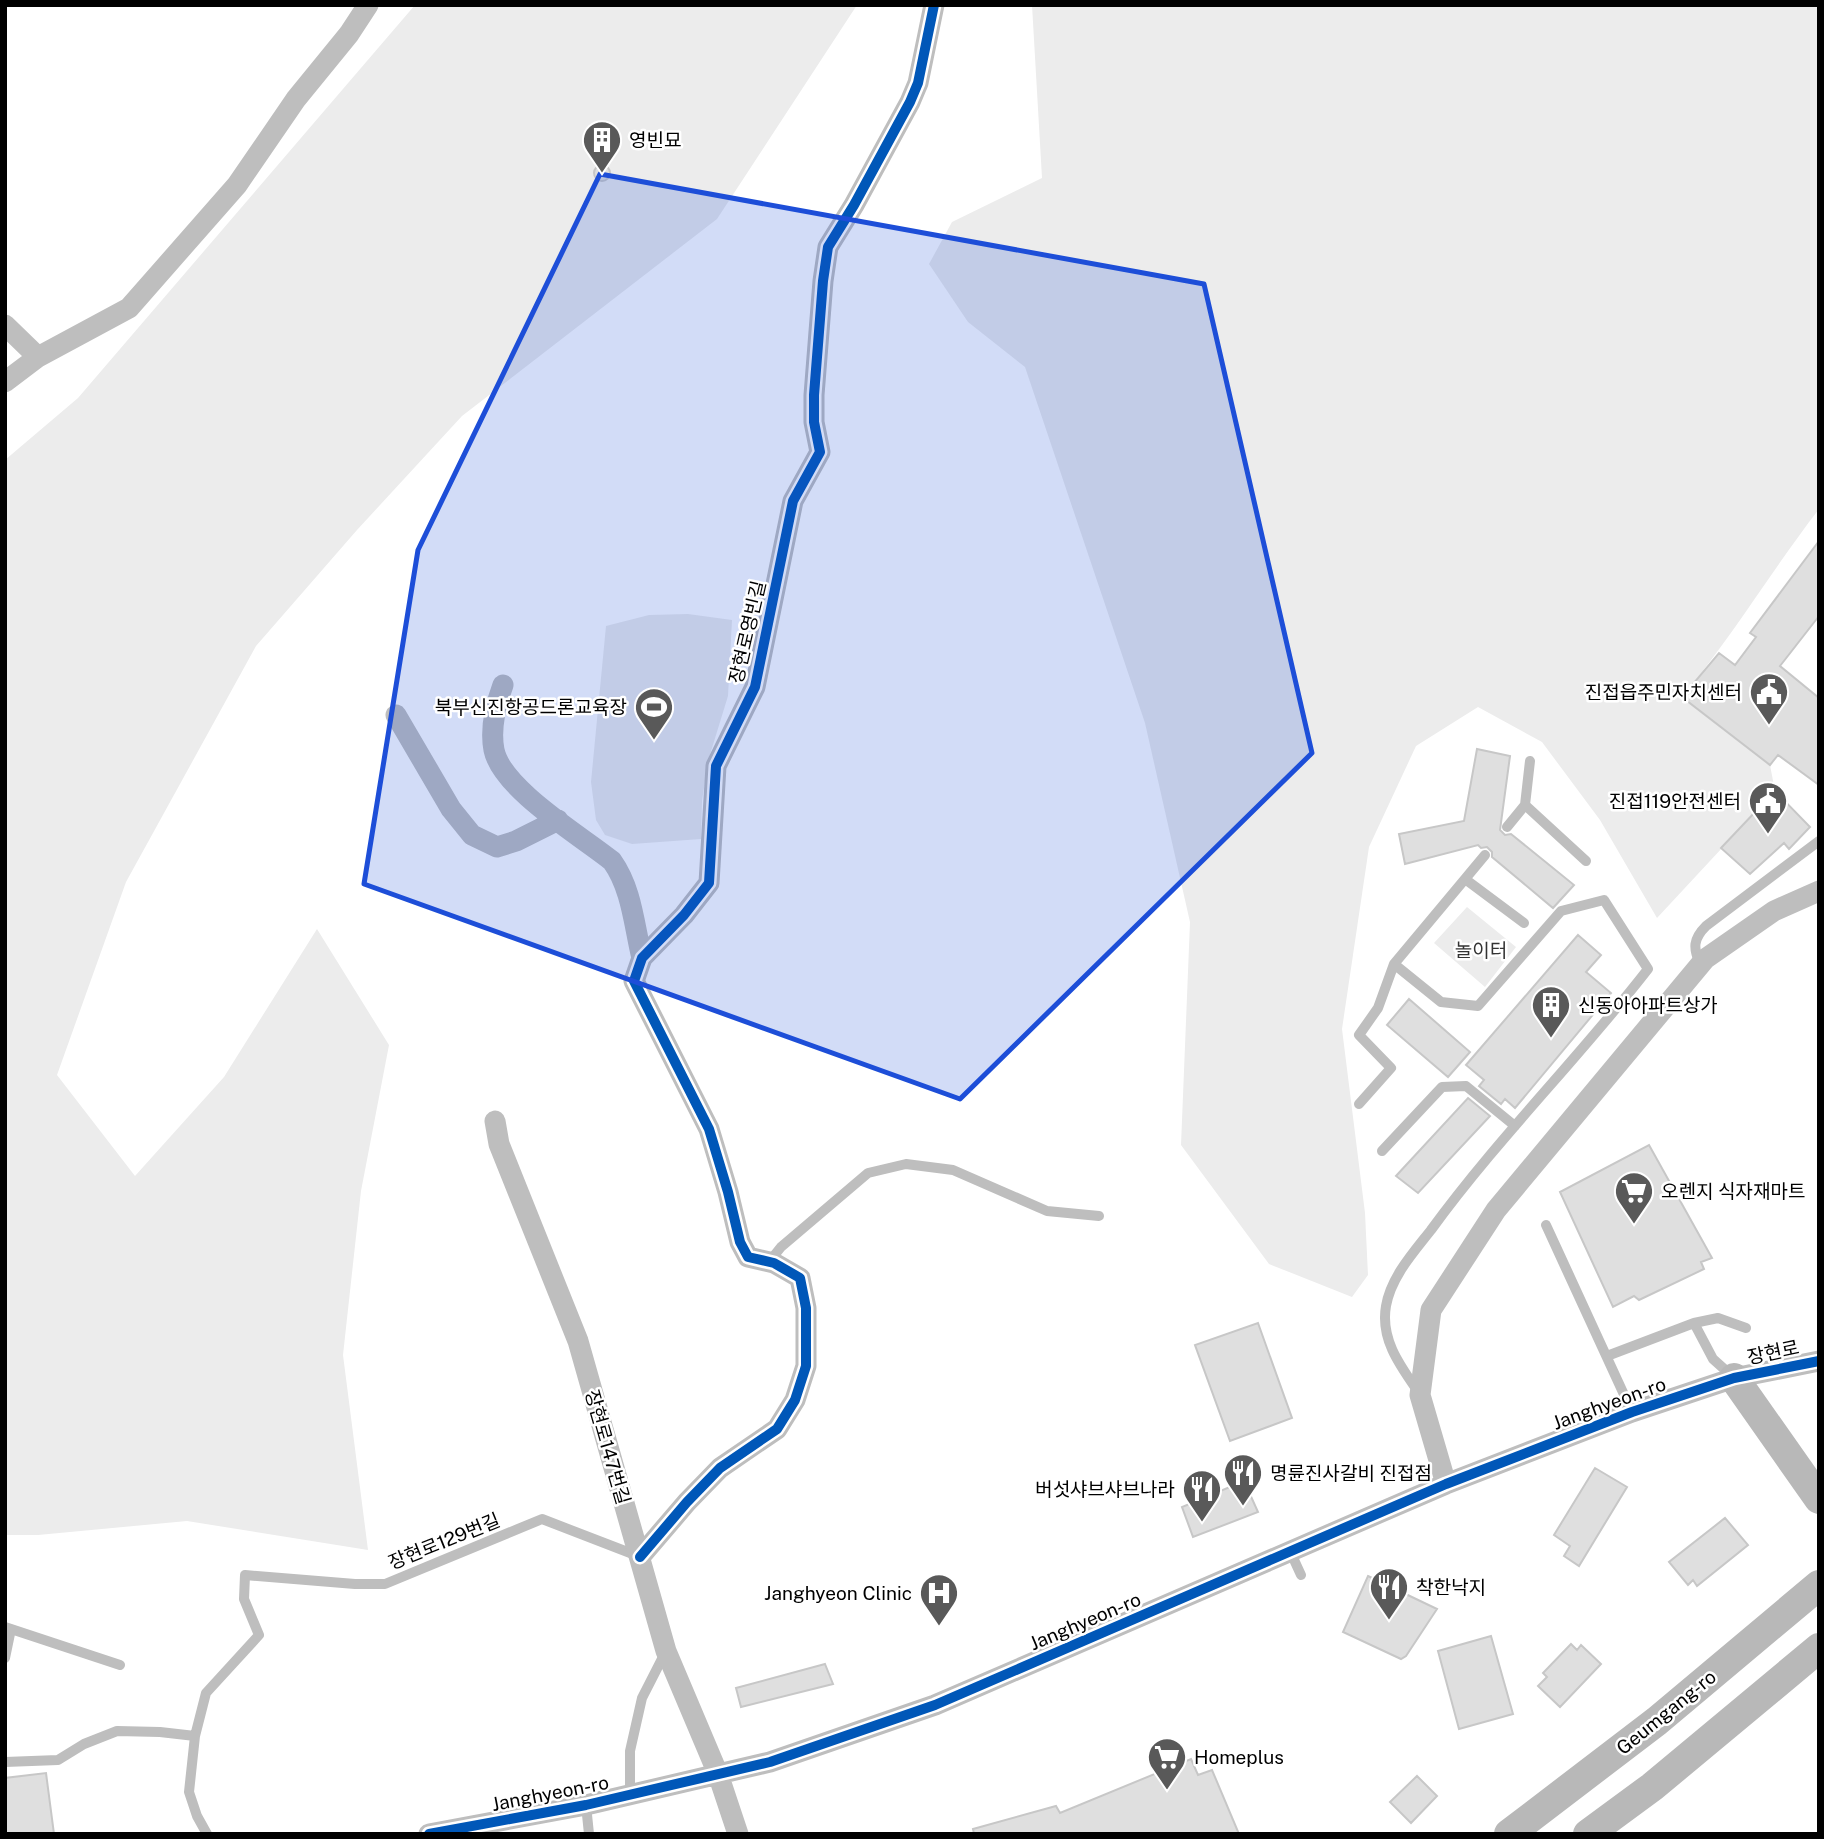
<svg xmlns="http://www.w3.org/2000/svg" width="1824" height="1839" font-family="'Public Sans','Noto Sans KR',sans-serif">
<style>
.green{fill:#ececec}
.building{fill:#dfdfdf;stroke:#c7c7c7;stroke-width:2}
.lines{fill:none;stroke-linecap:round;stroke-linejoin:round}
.lane{stroke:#bebebe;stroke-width:10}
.street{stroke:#bebebe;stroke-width:21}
.secondary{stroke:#b8b8b8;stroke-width:30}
.cycleway-casing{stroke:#fff;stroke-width:15}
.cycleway{stroke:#0057b8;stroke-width:10}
.marked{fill:#1d4ed8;fill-opacity:0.2;stroke:#1d4ed8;stroke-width:5;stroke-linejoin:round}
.labels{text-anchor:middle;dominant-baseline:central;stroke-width:5;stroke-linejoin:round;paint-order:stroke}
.poi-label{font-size:19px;fill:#000;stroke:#fff;text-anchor:start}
.street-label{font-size:19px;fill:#000;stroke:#fff}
.park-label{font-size:19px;fill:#333;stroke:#fff}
</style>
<rect width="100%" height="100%" fill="#fff"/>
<path class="green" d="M 415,5 L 857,5 L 717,219 L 462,416 L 357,530 L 256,646 L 126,882 L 57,1075 L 135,1176 L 224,1077 L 317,929 L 389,1045 L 361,1191 L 343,1355 L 368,1550 L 187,1521 L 38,1535 L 5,1535 L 5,460 L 78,398 Z
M 1032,5 L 1819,5 L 1819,509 C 1772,570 1732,637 1682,697 L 1770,765 L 1775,791 L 1657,918 L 1600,820 L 1542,742 L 1478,707 L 1416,746 L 1369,847 L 1342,1029 L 1365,1213 L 1368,1275 L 1352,1297 L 1269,1264 L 1181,1145 L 1190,922 L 1145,723 L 1025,367 L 968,322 L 929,264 L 952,222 L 1042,178 Z
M 688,614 L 732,620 L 728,696 L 708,761 L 702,801 L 701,839 L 632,844 L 605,835 L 596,820 L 591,782 L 606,626 L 649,615 Z
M 1467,907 L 1516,947 L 1485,987 L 1434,943 Z"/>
<path class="building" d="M594 173a8 8 0 1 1 16 0a8 8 0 1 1-16 0Z
M 1819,541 L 1819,616 L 1780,666 L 1819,698 L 1819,785 L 1778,755 L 1770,765 L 1682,697 L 1719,653 L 1735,665 L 1756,637 L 1750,633 Z
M 1477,749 L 1510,756 L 1500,830 L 1505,835 L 1511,834 L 1574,885 L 1553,908 L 1492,857 L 1492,852 L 1487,847 L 1481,848 L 1478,845 L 1405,864 L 1399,834 L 1464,821 Z
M 1775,791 L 1810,827 L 1789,849 L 1784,843 L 1750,874 L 1721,848 Z
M 1578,935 L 1601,955 L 1586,972 L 1611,993 L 1515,1108 L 1505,1099 L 1501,1104 L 1479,1086 L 1484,1080 L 1466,1065 Z
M 1409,999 L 1470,1052 L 1448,1077 L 1387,1025 Z
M 1468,1098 L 1490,1116 L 1418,1193 L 1396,1176 Z
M 1649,1145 L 1712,1258 L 1701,1262 L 1704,1269 L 1639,1300 L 1634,1296 L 1613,1307 L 1560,1192 Z
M 1258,1323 L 1292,1418 L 1230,1441 L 1195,1345 Z
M 1595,1468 L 1627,1487 L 1579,1566 L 1564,1556 L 1570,1546 L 1554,1535 Z
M 1244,1481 L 1258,1512 L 1193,1537 L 1182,1507 Z
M 1725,1518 L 1748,1545 L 1697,1586 L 1693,1580 L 1688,1585 L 1669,1562 Z
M 1368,1576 L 1437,1609 L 1406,1656 L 1401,1659 L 1343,1632 Z
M 1491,1636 L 1513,1714 L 1459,1729 L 1438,1651 Z
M 1571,1644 L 1577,1650 L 1581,1645 L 1601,1664 L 1560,1707 L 1538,1686 L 1547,1677 L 1543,1673 Z
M 825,1664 L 833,1684 L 741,1707 L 736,1688 Z
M 1191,1759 L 1198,1775 L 1212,1770 L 1239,1834 L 974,1834 L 973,1829 L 1056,1806 L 1060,1813 Z
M 46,1773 L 54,1834 L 5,1834 L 5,1778 Z
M 1417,1776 L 1437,1796 L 1411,1823 L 1390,1802 Z"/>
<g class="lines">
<path class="lane" d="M 1525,805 L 1586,861
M 1507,827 L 1525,805 L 1530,761
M 1465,879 L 1485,855
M 1700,964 C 1693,948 1693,939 1706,926 L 1819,841
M 1359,1104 L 1391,1068 L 1359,1035 L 1378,1008 L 1394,964
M 1382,1151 L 1442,1087 L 1466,1086 L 1515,1126
M 1546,1225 L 1632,1412
M 769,1262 L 781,1247 L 868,1173 L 906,1164 L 953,1170 L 1047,1211 L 1099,1216
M 1694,1323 L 1718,1318 L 1746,1328
M 1607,1356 L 1694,1323 L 1713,1359 L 1732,1376
M 1419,1393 C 1401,1367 1380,1340 1386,1306 C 1391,1277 1413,1253 1431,1230 C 1498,1138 1579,1058 1648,969 L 1604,900 L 1561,911 L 1478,1006 L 1441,1002 L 1394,964 L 1465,879 L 1524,923
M 1290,1551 L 1301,1575
M 5,1627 L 120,1665
M 5,1658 L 11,1629
M 5,1762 L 58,1760 L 84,1744 L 117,1731 L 160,1732 L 195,1736
M 630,1795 L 630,1751 L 642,1698 L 666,1651
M 586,1805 L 589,1834
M 207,1834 L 197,1816 L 189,1792 L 195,1736 L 206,1693 L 259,1635 L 244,1599 L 245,1575 L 355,1584 L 385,1584 L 542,1519 L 638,1556"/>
<path class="street" d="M 5,325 L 38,357
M 5,382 L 38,357 L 129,308 L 237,185 L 296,99 L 349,34 L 368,5
M 503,685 C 496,704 490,729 494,750 C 502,789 581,836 612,861 C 632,889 634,925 642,958
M 396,715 L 451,809 L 472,835 L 497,847 L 516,841 L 558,820
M 495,1121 L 499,1144 L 578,1341 L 666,1651 L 718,1774 L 738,1834
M 1446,1484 L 1420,1395 L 1431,1310 L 1496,1210 L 1705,959 L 1774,911 L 1819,891
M 640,1557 L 687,1502 L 720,1468 L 777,1429 L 795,1400 L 806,1366 L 806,1308 L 800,1278 L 774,1263 L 748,1257 L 740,1242 L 728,1192 L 709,1129 L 634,981 L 642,958 L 684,915 L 709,883 L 716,766 L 755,687 L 793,501 L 820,452 L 814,422 L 814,395 L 823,281 L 828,247 L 854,205 L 910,102 L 918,83 L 934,5
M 429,1834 L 586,1805 L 770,1762 L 935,1705 L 1446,1484 L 1632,1412 L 1734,1378 L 1819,1361"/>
<path class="secondary" d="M 1734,1378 L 1819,1499
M 1509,1834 L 1657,1721 L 1819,1585
M 1588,1834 L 1652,1787 L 1819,1648"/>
<g class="cycleway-casing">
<path id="cycleway" d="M 640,1557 L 687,1502 L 720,1468 L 777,1429 L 795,1400 L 806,1366 L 806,1308 L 800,1278 L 774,1263 L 748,1257 L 740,1242 L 728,1192 L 709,1129 L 634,981 L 642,958 L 684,915 L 709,883 L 716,766 L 755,687 L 793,501 L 820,452 L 814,422 L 814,395 L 823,281 L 828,247 L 854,205 L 910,102 L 918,83 L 934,5
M 429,1834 L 586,1805 L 770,1762 L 935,1705 L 1446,1484 L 1632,1412 L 1734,1378 L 1819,1361"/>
</g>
<use href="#cycleway" class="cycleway"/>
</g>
<path class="marked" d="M 600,174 L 1204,284 L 1312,753 L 960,1099 L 364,884 L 418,550 Z"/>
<defs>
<g id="building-pin" transform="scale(2.0125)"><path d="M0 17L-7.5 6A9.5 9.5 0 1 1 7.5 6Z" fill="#595959" stroke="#fff"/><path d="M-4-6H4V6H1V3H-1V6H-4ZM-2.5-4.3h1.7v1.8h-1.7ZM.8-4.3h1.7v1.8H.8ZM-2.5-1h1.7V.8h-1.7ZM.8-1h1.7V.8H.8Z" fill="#fff"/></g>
<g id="civic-pin" transform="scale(2.0125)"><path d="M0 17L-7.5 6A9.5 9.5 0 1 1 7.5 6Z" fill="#595959" stroke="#fff"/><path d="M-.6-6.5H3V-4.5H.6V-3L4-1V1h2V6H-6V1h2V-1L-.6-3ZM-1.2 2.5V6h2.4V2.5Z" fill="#fff"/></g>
<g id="stadium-pin" transform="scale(2.0125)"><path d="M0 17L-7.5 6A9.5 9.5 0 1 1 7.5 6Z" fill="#595959" stroke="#fff"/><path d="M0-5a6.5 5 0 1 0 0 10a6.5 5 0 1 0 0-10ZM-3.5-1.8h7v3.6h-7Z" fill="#fff"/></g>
<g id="supermarket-pin" transform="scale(2.0125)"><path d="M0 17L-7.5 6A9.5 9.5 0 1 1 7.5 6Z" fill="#595959" stroke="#fff"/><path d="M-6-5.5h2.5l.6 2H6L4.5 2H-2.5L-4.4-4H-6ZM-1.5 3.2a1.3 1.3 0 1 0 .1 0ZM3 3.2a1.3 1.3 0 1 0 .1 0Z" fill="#fff"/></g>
<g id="restaurant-pin" transform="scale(2.0125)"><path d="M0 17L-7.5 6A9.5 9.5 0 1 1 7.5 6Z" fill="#595959" stroke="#fff"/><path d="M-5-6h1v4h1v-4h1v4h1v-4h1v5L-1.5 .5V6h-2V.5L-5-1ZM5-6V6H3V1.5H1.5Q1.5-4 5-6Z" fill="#fff"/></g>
<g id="hospital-pin" transform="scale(2.0125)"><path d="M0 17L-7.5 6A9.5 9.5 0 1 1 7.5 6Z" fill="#595959" stroke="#fff"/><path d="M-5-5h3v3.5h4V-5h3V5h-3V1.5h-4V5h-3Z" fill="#fff"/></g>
</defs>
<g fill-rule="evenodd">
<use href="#building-pin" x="602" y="140"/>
<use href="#civic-pin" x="1769" y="692"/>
<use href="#stadium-pin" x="654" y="707"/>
<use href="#civic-pin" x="1768" y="801"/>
<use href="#building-pin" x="1551" y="1005"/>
<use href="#supermarket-pin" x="1634" y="1191"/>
<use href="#restaurant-pin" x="1243" y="1473"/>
<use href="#restaurant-pin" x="1202" y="1489"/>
<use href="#restaurant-pin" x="1389" y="1587"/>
<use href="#hospital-pin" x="939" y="1593"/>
<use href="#supermarket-pin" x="1167" y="1757"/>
</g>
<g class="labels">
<g class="poi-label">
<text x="629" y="140">영빈묘</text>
<text x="1742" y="692" text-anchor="end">진접읍주민자치센터</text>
<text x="627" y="707" text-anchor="end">북부신진항공드론교육장</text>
<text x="1741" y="801" text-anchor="end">진접119안전센터</text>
<text x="1578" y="1005">신동아아파트상가</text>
<text x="1661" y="1191">오렌지 식자재마트</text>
<text x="1270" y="1473">명륜진사갈비 진접점</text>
<text x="1175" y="1489" text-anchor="end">버섯샤브샤브나라</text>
<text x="1416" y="1587">착한낙지</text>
<text x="912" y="1593" text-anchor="end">Janghyeon Clinic</text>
<text x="1194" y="1757">Homeplus</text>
</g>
<g class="street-label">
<text transform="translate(747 632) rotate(-77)">장현로영빈길</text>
<text transform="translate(1773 1352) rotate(-12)">장현로</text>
<text transform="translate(1609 1403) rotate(-20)">Janghyeon-ro</text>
<text transform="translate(608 1447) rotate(74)">장현로147번길</text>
<text transform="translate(444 1541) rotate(-22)">장현로129번길</text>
<text transform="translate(1085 1621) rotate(-23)">Janghyeon-ro</text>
<text transform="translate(1666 1712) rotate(-39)">Geumgang-ro</text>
<text transform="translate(550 1793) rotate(-11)">Janghyeon-ro</text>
</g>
<g class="park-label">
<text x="1481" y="950">놀이터</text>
</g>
</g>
<rect width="1824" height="1839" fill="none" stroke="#000000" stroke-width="14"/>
</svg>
